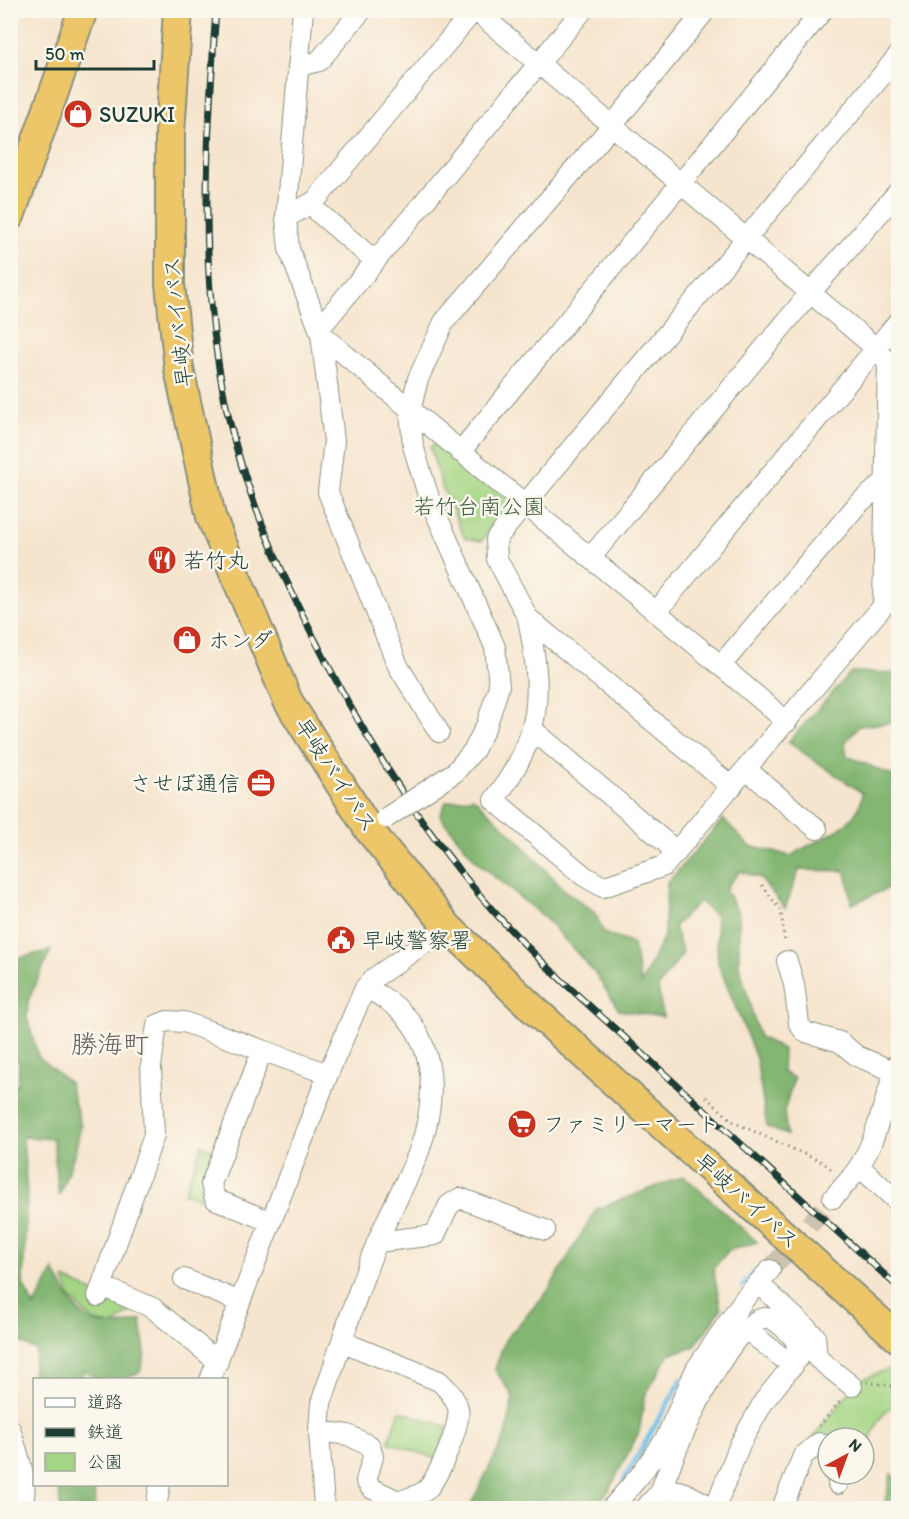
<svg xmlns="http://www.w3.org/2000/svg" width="909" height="1519" font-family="Itim,'Klee One',sans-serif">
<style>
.green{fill:#a4d584;stroke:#62895c;stroke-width:1.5}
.forest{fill:#83b672;stroke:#517a53;stroke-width:1.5}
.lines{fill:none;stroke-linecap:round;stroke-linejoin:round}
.stream{stroke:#6ec2ea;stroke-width:4.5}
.minor-tunnel{stroke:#cbc3af;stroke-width:20;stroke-dasharray:20 10;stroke-linecap:butt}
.minor-casing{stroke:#8a9181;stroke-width:22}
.highway-casing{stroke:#8a9181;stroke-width:32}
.path{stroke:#8a9181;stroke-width:3;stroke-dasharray:1.5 4.5;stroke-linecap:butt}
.minor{stroke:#fff;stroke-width:20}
.highway{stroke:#ecc669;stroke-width:28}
.rail-casing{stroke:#1f3d34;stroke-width:7}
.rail{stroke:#fbf7ec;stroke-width:4.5;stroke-dasharray:14;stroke-linecap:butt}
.minor-bridge-casing{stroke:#8a9181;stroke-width:22;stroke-linecap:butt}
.minor-bridge{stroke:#fff;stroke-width:20}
.labels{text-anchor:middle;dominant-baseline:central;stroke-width:5;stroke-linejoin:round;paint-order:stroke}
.poi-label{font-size:22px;fill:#1f3d34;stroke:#fbf7ec;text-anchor:start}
.street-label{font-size:22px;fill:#1f3d34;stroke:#fbf7ec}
.park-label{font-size:22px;fill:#3a5b44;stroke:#fbf7ec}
.quarter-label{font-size:26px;fill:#655e60;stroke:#fbf7ec}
</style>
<rect width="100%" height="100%" fill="#fbf7ec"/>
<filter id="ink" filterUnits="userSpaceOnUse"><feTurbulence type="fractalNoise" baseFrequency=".0167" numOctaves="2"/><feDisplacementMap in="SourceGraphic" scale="12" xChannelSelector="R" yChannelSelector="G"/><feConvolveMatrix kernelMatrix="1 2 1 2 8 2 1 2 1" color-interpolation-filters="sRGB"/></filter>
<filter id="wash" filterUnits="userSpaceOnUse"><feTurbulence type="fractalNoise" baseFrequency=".008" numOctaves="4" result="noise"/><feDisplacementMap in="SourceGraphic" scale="24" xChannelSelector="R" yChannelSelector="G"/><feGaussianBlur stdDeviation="1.35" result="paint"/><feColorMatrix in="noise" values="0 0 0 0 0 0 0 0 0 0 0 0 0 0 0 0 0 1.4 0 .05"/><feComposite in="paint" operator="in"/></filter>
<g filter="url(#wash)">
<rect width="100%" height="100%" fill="#f6e5ce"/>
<path class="green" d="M 440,442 L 507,498 L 510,510 L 481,541 L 465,538 L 442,487 L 430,447 Z
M 202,1145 L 217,1151 L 199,1198 L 184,1193 Z
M 64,1279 C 88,1288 109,1301 132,1311 L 112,1326 L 94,1321 L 86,1314 L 70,1297 Z
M 898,1365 L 898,1402 C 880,1414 874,1426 868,1447 L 864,1447 L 864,1438 L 814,1436 L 858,1381 Z
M 400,1411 L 448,1427 L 437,1459 L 388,1442 Z"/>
<path class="forest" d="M 851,672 L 898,673 L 898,722 L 859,726 L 845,743 L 847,756 L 898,778 L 898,879 L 896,885 L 852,904 L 846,871 L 799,870 L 785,908 L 760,878 L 740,871 L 725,889 L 739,914 L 739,965 L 759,1037 L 783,1049 L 782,1072 L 794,1078 L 784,1111 L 787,1135 L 767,1127 L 756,1058 L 718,963 L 716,916 L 699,901 L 674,927 L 683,953 L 658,987 L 663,1017 L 619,1010 L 595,973 L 547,920 L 477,862 L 440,816 L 446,802 L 473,797 L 521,843 L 564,890 L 595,913 L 604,933 L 633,944 L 641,984 L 664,936 L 667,883 L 723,819 L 749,846 L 791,856 C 816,838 861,829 862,793 L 788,742 Z
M 51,950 L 28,1001 L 27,1018 L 38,1056 L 69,1083 L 81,1126 L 75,1152 L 59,1196 L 53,1139 L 23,1137 L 27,1195 L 23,1284 L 34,1307 L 54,1270 C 76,1314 88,1336 141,1320 L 145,1354 L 140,1372 L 123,1379 L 95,1379 L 83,1369 L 82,1379 L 34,1380 L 34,1403 L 30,1389 L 36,1350 L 11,1338 L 10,1088 L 18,1083 L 19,1063 L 11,1052 L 10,960 Z
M 684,1176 L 757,1242 L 728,1251 L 713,1269 L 721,1309 L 694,1347 L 669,1354 L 645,1396 L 639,1432 L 609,1490 L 594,1508 L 469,1508 L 507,1432 L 513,1396 L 495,1370 L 505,1340 L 548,1291 L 596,1209 Z
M 891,1473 L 898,1480 L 898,1508 L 884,1508 Z
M 59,1485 L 94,1485 L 95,1508 L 60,1508 Z"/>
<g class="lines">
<path class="stream" d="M 742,1287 L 756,1270
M 623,1481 L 682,1379"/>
</g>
</g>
<g filter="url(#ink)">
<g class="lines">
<path class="minor-tunnel" d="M 770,1270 L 833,1198"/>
<g class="minor-casing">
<path id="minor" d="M 303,10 L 286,218 L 289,249 L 321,334 L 334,441 L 328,492 L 398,666 L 439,732
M 475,10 L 877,349 L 888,362 L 883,606 L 664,866 L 603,887 L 584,876 L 494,800 C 543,735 543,695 528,618
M 298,66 L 319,61 L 362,10
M 319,213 L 374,260
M 286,218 L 315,201 L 474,10
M 319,329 L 583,10
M 321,334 C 474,466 634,590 787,722
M 460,452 L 823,10
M 591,557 L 810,293 L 898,192
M 657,611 L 898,322
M 721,665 L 858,504 L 887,480
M 533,730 L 677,852
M 747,770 L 817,829
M 455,772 L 474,750 L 487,724 L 499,686 L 495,647 L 429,498 L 413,446 L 410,411 L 418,379 L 444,322 L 611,127 L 706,10
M 732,787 L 528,618 L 497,559 L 496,539 L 898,56
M 787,961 L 794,984 L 799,1024 L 805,1032 L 840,1042 L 857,1056 L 895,1072
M 262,1051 L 211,1184 L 215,1199 L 271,1222
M 860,1167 L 898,1202
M 833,1198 C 842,1188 853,1177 860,1165 C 879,1134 884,1097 898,1063
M 377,1242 L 435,1235 L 449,1205 L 460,1198 L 545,1230
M 184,1279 L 240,1302
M 758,1283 L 815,1336 L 817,1358 L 852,1386
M 102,1286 L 153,1308 L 218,1362
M 98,1296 L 154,1135 L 151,1066 L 157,1025 L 167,1021 L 184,1022 L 328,1074
M 747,1330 L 793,1366
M 210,1380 L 328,1074 L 365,988 L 374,978 L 448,927
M 10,1429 C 17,1452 31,1486 21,1508
M 319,1431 L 348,1435 L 370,1446 L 373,1457 L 366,1481 L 371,1488 L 398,1501 C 407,1499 417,1496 425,1491 C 437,1482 462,1423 458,1408 C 455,1398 447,1388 439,1381 L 343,1342
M 838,1474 L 838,1484
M 661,1490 C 672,1458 729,1318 766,1318 C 776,1318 788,1332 795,1339 L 799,1357 L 764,1401 L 740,1444 L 715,1508
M 156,1508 L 160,1484
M 324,1508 L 319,1431 L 321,1403 C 340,1350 355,1295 377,1243 C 389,1212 407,1183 419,1151 C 442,1086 435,1018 365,988
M 612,1508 L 641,1474 L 666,1438 L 696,1369 L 745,1298 L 770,1270
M 646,1508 C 668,1476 686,1494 713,1508
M 782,1508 L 803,1456 L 819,1443 L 828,1445"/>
</g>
<g class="highway-casing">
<path id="highway" d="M 178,10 L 170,134 L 170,284 L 179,369 L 211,517 L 288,701 L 369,830 L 448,927 L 530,1006 L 898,1338
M 10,216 L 83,10"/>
</g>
<path class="path" d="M 762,885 L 781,911 L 785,944
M 706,1097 L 735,1123 L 822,1162 L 834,1171
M 867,1382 L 898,1387
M 819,1426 L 842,1399"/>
<use href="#minor" class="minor"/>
<use href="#highway" class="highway"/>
<g class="rail-casing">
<path id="rail" d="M 216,10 C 207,135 199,262 222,385 C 237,471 271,552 310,630 C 363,737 427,841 509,928 C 555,977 606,1020 655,1065 C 736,1139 817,1214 898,1287"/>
</g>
<use href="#rail" class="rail"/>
<g class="minor-bridge-casing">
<path id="minor-bridge" d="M 386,818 L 455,772"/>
</g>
<use href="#minor-bridge" class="minor-bridge"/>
</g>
</g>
<defs>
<g id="shop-disc" transform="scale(1.5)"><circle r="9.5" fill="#c8321e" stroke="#fbf7ec"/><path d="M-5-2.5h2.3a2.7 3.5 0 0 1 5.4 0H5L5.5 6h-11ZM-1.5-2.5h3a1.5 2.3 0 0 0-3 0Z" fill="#fff"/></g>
<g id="restaurant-disc" transform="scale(1.5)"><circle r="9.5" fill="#c8321e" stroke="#fbf7ec"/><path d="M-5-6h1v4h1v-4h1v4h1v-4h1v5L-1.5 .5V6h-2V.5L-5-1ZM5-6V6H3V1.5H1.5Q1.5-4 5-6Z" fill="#fff"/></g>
<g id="office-disc" transform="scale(1.5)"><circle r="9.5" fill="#c8321e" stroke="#fbf7ec"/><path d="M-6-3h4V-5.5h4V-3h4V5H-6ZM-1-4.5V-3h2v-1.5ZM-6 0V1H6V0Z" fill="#fff"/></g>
<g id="civic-disc" transform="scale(1.5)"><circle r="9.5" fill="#c8321e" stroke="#fbf7ec"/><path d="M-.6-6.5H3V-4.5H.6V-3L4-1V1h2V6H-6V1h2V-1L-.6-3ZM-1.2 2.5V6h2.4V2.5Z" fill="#fff"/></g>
<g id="supermarket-disc" transform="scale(1.5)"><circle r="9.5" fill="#c8321e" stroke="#fbf7ec"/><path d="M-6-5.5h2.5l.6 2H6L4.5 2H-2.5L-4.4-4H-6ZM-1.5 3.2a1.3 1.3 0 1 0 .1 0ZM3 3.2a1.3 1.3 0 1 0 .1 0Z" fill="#fff"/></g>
</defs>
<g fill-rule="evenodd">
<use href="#shop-disc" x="78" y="114"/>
<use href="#restaurant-disc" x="162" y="560"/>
<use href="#shop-disc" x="187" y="640"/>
<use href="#office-disc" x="261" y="783"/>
<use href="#civic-disc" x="341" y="940"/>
<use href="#supermarket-disc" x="522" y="1124"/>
</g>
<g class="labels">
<g class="poi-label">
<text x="99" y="114">SUZUKI</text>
<text x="183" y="560">若竹丸</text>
<text x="208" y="640">ホンダ</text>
<text x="240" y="783" text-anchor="end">させぼ通信</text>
<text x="362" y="940">早岐警察署</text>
<text x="543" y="1124">ファミリーマート</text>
</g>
<g class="street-label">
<text transform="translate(178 322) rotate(-96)">早岐バイパス</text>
<text transform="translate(336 775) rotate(57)">早岐バイパス</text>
<text transform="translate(747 1201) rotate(42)">早岐バイパス</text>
</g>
<g class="park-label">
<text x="479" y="506">若竹台南公園</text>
</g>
<g class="quarter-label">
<text x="110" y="1044">勝海町</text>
</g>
</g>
<rect width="909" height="1519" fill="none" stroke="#fbf7ec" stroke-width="36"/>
<rect x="33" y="1378" width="195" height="108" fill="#fbf7ec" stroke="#a3ada2" stroke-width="1.5"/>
<rect x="45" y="1398" width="30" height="9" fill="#ffffff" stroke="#a3ada2" stroke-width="1.5"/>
<text x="87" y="1408" font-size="18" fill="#1f3d34">道路</text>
<rect x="45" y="1428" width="30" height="9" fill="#1f3d34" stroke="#a3ada2" stroke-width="1.5"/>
<text x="87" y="1438" font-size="18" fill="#1f3d34">鉄道</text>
<rect x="45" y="1453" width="30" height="18" fill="#a4d584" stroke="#a3ada2" stroke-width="1.5"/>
<text x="87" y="1468" font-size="18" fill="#1f3d34">公園</text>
<g transform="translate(846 1456) rotate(41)"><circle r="28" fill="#fbf7ec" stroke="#a3ada2" stroke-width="1.5"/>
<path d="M0-4.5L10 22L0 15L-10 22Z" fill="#c8321e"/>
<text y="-9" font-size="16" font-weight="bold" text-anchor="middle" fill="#1f3d34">N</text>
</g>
<path d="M36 60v9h118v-9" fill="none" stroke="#1f3d34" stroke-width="3"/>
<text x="45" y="60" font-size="18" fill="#1f3d34" stroke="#fbf7ec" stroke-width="4.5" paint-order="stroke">50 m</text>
</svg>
